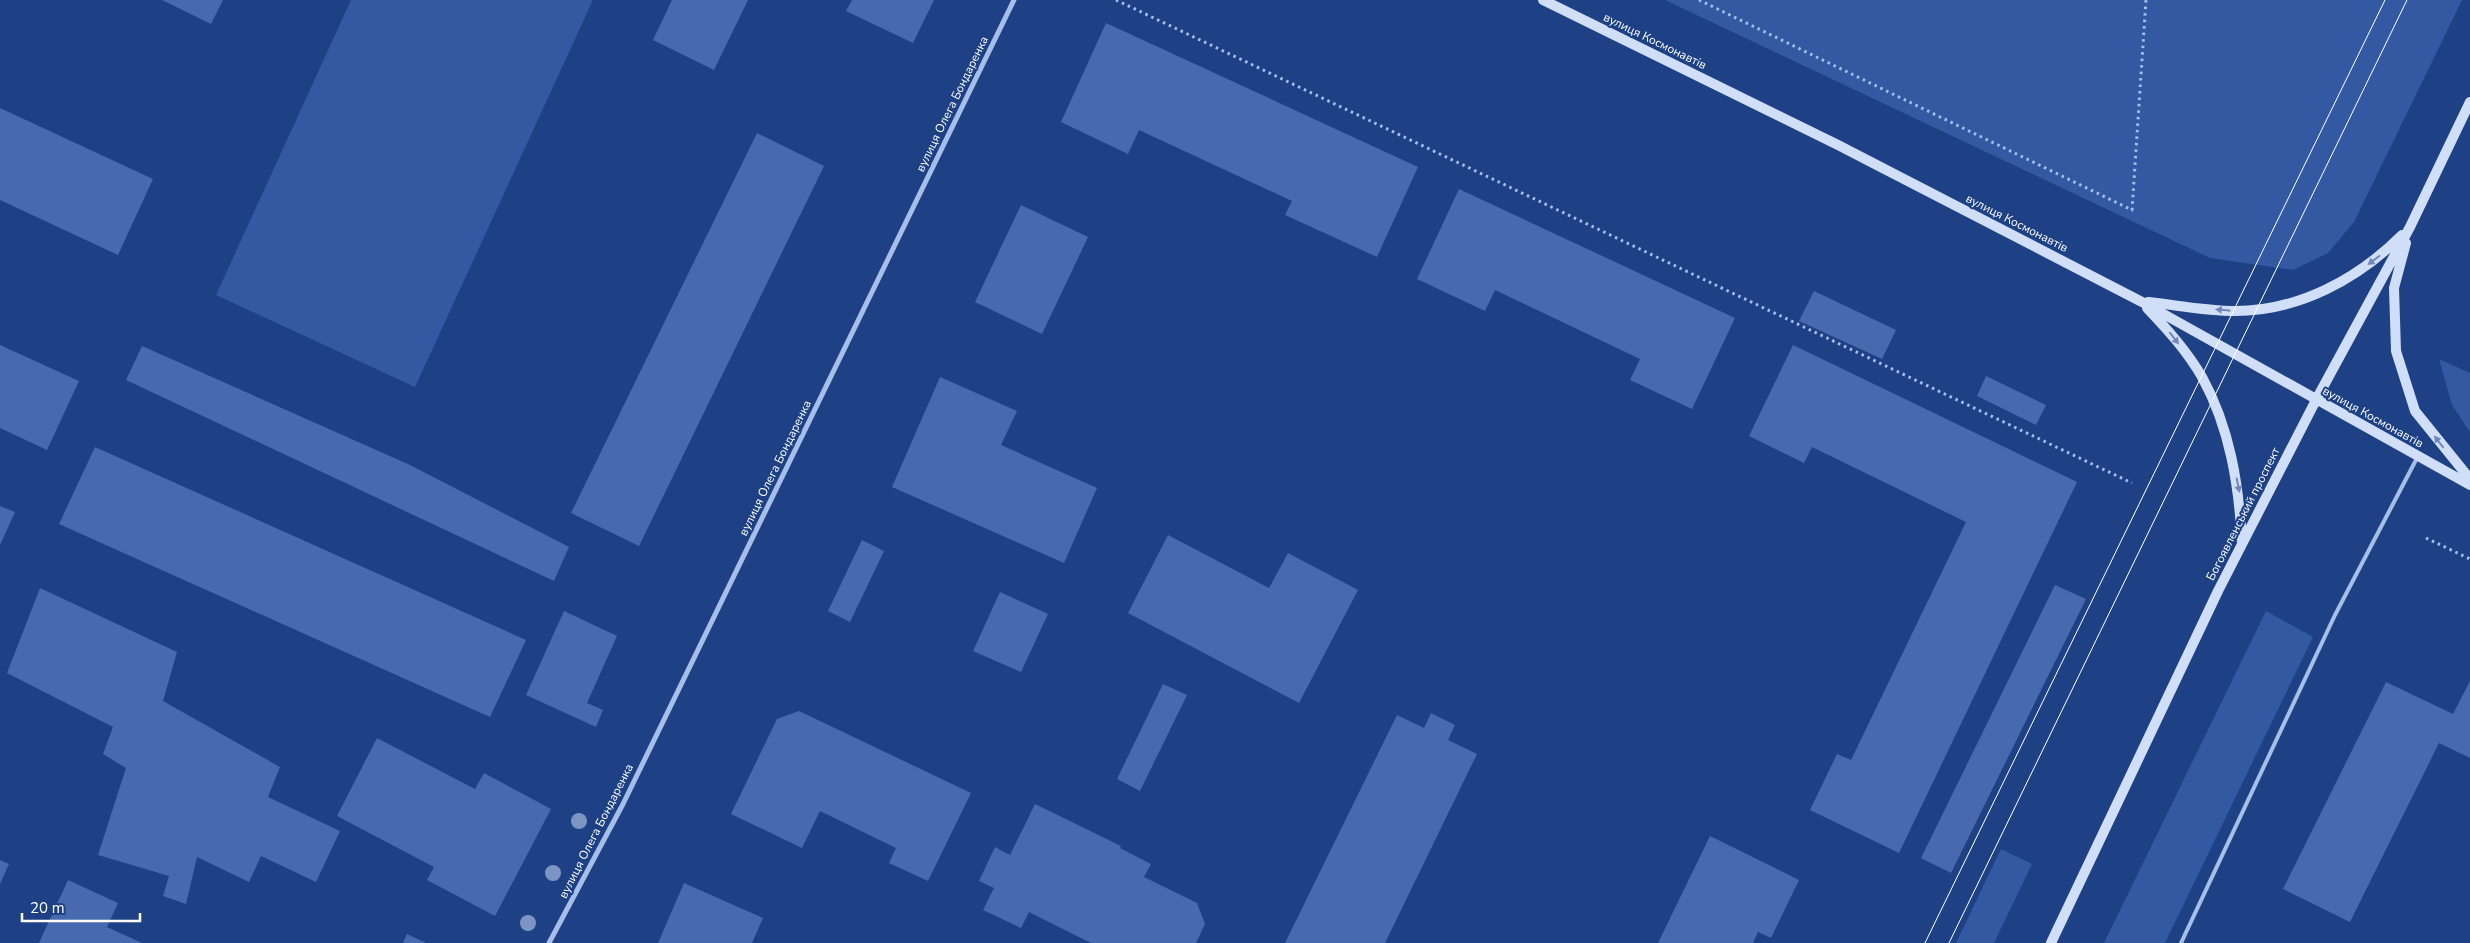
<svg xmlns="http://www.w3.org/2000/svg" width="2470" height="943" font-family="'Nunito Sans',sans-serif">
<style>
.green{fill:#3259a2}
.building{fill:#476aae}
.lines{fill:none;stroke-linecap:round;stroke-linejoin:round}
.path{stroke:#a6beea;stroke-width:3;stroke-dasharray:2.5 4;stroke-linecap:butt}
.lane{stroke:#a6beea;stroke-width:4}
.street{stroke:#a6beea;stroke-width:5}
.secondary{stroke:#d1def8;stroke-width:10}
.tram{stroke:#fff;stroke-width:1}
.tree{fill:#7d95c4}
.oneway{fill:#6f88b9}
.labels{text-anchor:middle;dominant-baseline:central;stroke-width:4;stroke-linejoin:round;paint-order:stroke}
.street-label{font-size:12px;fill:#fff;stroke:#1e4185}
</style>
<rect width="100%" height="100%" fill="#1e4185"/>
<path class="green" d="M 351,0 L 593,0 L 415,387 L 216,295 Z
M 1665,0 L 2462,0 L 2354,222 L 2328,253 L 2293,270 L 2210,258 Z
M 2439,359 L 2470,373 L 2470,432 L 2452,405 Z
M 2266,611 L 2313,637 L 2165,943 L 2104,943 Z
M 2001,849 L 2032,864 L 1994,943 L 1956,943 Z"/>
<path class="building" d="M 162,0 L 223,0 L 211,24 Z
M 672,0 L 748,0 L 714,70 L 653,40 Z
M 852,0 L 934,0 L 913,43 L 846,11 Z
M 1106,23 L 1418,167 L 1377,257 L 1285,215 L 1292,201 L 1139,130 L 1128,154 L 1061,122 Z
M 0,108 L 153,179 L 118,255 L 0,200 Z
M 757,133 L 824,166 L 639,546 L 571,513 Z
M 1459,189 L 1735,318 L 1692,409 L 1630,380 L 1640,359 L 1495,290 L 1485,311 L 1417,279 Z
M 1021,205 L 1088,237 L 1042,334 L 975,302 Z
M 1814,291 L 1896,330 L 1882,359 L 1799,321 Z
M 0,345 L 79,381 L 47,450 L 0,428 Z
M 1793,345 L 2077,482 L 1899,853 L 1810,810 L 1837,754 L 1851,760 L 1966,522 L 1812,447 L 1804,463 L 1749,436 Z
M 142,346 L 410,465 L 569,547 L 554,581 L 126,380 Z
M 1986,376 L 2046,405 L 2036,425 L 1977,396 Z
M 940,377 L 1017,411 L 1001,445 L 1097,488 L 1064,563 L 892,487 Z
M 95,447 L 526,640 L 490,717 L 59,524 Z
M 0,506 L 15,512 L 0,545 Z
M 1168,535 L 1269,588 L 1288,553 L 1358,590 L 1299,703 L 1128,613 Z
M 862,540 L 884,551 L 850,622 L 828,611 Z
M 2055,585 L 2086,599 L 1951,873 L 1921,858 Z
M 40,588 L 177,652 L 163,701 L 280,767 L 268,797 L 340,831 L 316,882 L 261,856 L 249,882 L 197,857 L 186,904 L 163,896 L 169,876 L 98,855 L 126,768 L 103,754 L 113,727 L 7,673 Z
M 1000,592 L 1048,614 L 1021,672 L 973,651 Z
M 564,611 L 617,636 L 587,703 L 603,710 L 596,727 L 526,695 Z
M 2470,681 L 2470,758 L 2439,743 L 2350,922 L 2283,889 L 2386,682 L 2453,714 Z
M 1163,684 L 1187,695 L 1140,791 L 1117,779 Z
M 799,711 L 971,793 L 928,881 L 889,863 L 896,848 L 820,811 L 802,848 L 731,814 L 777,719 Z
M 1431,713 L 1455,725 L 1448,740 L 1477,754 L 1385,943 L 1285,943 L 1397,715 L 1424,728 Z
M 377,738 L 475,789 L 484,773 L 551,809 L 495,916 L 427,880 L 434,867 L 337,816 Z
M 1035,804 L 1121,846 L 1120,848 L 1151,864 L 1144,877 L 1197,903 L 1205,924 L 1196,943 L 1091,943 L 1029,912 L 1021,928 L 983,910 L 994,888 L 979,881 L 995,847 L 1010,855 Z
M 1710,836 L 1799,880 L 1771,938 L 1758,932 L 1753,943 L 1658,943 Z
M 0,860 L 9,864 L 0,884 Z
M 68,880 L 118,903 L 107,927 L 142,943 L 39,943 Z
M 684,883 L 763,918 L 752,943 L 658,943 Z
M 407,934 L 426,943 L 403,943 Z"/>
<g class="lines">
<path class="path" d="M 1116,0 L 2132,483
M 1699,0 L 2132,210 L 2146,0
M 2426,538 L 2470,559"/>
<path class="lane" d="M 2181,943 L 2335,615 L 2417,458"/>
<path class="street" d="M 549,943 L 623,804 L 1014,0"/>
<path class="secondary" d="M 1543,0 L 1838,145 L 2142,302 L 2470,485
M 2406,243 L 2394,288 L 2396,351 L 2415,411 L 2470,479
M 2148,302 C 2176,305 2206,311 2235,311 C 2299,311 2358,279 2402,235
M 2147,308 C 2167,329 2187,351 2202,377 C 2230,428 2239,485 2242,543
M 2051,943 L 2218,591 L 2316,400 L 2410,227 L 2470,102"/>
<path class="tram" d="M 1925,943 L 2385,0
M 1949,943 L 2407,0"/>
</g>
<g class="tree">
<circle cx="579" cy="821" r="8"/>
<circle cx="553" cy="873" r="8"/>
<circle cx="528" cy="923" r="8"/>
</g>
<defs><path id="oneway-solid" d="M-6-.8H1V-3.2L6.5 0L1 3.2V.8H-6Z" transform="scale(1.25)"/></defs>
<g class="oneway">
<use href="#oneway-solid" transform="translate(2374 260) rotate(143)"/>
<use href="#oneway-solid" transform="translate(2223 310) rotate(-174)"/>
<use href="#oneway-solid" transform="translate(2174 338) rotate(52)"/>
<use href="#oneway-solid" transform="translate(2439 442) rotate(-128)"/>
<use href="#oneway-solid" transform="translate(2238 485) rotate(79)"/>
</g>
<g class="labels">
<g class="street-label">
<text transform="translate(1655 41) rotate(26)">вулиця Космонавтів</text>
<text transform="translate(952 104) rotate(-64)">вулиця Олега Бондаренка</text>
<text transform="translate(2017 223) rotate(27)">вулиця Космонавтів</text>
<text transform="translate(2373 417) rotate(29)">вулиця Космонавтів</text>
<text transform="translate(775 468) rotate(-64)">вулиця Олега Бондаренка</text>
<text transform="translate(2243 514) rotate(-63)">Богоявленський проспект</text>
<text transform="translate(596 831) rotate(-63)">вулиця Олега Бондаренка</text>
</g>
</g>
<path d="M22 913v8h118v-8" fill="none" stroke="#ffffff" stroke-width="2.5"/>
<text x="30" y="913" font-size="15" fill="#ffffff" stroke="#1e4185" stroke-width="4" paint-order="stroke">20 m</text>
</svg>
